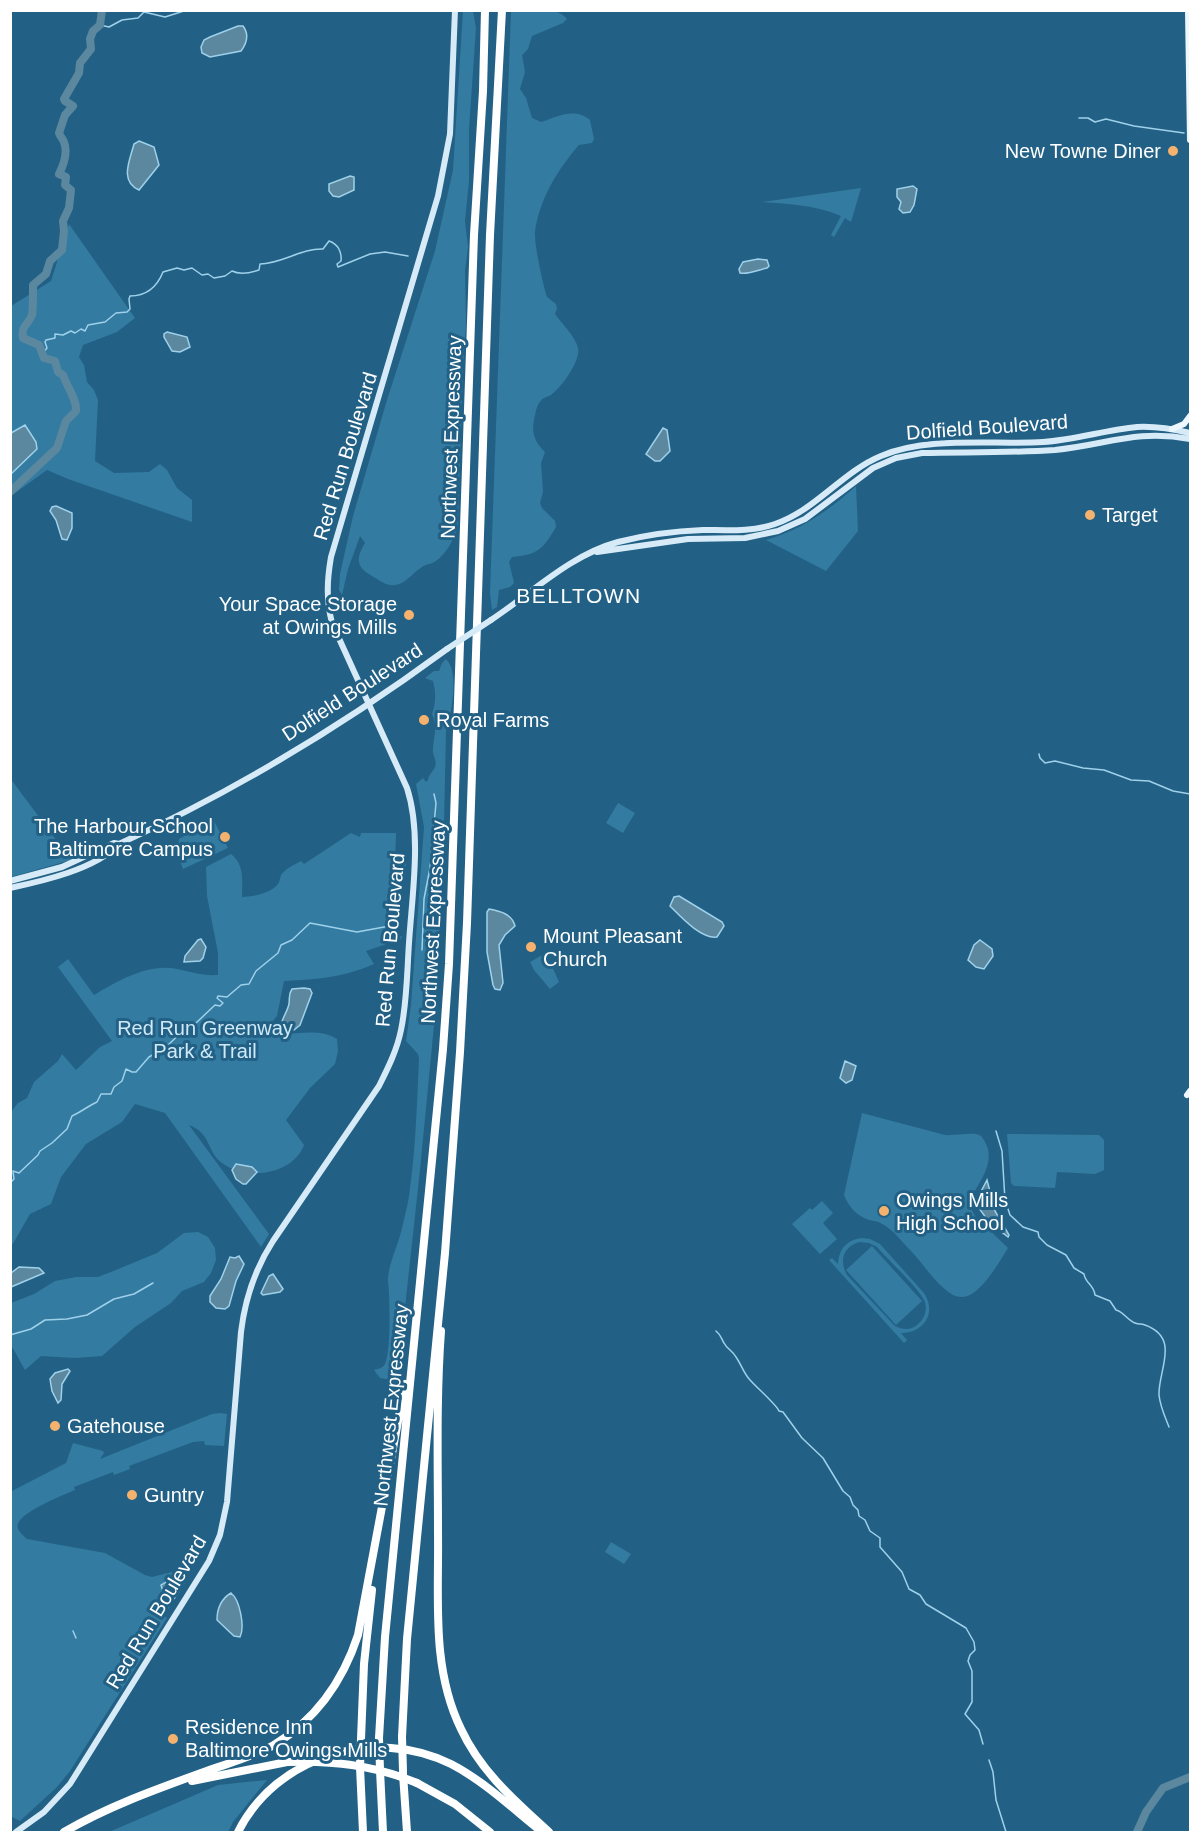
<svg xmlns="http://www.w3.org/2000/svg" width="1201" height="1843" font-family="Arial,sans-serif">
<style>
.green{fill:#337ba1;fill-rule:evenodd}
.water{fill:#5b889f;stroke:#9fd1ea;stroke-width:1.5}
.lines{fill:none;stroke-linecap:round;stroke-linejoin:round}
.stream{stroke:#9fd1ea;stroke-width:1.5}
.river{stroke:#5b889f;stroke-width:8}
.secondary{stroke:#d6ebf7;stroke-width:6}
.primary{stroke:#eef7fe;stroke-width:6}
.highway{stroke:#fff;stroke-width:8}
.secondary-bridge{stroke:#d6ebf7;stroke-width:6}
.highway-bridge{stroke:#fff;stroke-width:8}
.poi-dot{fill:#f4b26e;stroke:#226185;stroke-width:2}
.labels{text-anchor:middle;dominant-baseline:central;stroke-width:6;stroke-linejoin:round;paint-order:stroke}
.poi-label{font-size:20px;fill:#fff;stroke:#226185;text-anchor:start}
.street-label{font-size:20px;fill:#fff;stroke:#226185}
.park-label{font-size:20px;fill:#cfe9f7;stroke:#226185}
.neighbourhood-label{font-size:21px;letter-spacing:1.5px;fill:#fff;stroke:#226185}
</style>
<rect width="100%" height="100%" fill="#226185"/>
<path class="green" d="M 463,11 L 473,11 L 476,28 L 469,129 L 469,180 L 465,221 L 468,247 L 465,271 L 466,325 L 463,365 L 458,526 C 455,538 446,554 436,561 C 432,564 426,564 422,567 C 413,572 406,584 395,585 C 389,586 383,583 377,579 C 359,569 353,563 365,543 L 360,536 L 348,569 L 342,595 L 339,590 L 340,574 L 353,516 L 387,400 L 435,251 L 453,170 Z
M 511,11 C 528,10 556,5 567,19 L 563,23 L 532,36 L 528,49 L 522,55 L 525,72 L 520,89 L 526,98 L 532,118 L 541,122 C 558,117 574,107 590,120 L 594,139 L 592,143 L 579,145 C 558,169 539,200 535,232 C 534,244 543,285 547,297 L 556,304 L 557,309 L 555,314 C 562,324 575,336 578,348 C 581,361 561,388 551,395 C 547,397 542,398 540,402 C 537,405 536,411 535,415 C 531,431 533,440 545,452 L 541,463 L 543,492 L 540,503 L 542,508 L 555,521 L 556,527 C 543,549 538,555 512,557 L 509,562 L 514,583 L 510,587 L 499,590 L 497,607 L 492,610 L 490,593 Z
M 861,188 L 851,222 L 845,218 L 834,237 L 831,235 L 841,216 C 815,205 790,204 762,202 Z
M 69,224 L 135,318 L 117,332 L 83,345 L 79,357 L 84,365 L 87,382 L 94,390 L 98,400 L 95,461 L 114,473 L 149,472 L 160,464 L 167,470 L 177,488 L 192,500 L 192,522 L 68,479 L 47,470 L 11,496 L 11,306 L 51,281 Z
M 856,486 L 858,531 L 826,571 L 766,540 C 803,529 828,511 856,486 Z
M 446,659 C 460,672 451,715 446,732 L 443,870 L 440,889 L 439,952 L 434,995 L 435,1015 L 420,1170 L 397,1381 L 380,1378 L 374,1370 C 378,1369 383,1368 385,1364 C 391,1352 390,1296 388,1282 C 387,1267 399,1243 402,1228 C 405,1215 409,1201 410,1188 C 416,1145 417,1101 419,1059 L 418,1054 L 406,1041 L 411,1005 L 424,827 L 416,784 L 423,778 L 426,782 L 428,780 C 429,774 432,773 435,767 C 437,762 434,757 433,753 C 432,739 439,730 432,714 C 436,703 436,692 433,681 L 425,678 L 434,671 L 439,671 L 442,663 Z
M 10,778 L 71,860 L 11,877 Z
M 618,803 L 635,813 L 623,833 L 606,823 Z
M 213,819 L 228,848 L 183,869 L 177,853 L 179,839 Z
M 351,833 L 360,837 L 361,833 L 396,833 L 395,862 L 406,863 L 405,879 L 395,881 L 397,897 L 395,937 L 402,936 L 401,939 L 366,951 L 374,964 C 342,978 318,979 284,981 L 277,1016 L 267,1028 L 271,1033 C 292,1037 317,1026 337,1039 L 338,1051 L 335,1064 L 310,1088 L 286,1120 L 304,1145 C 293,1175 246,1181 222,1163 C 206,1151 212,1134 189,1125 L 269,1234 L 261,1247 L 165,1113 L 135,1104 L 122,1122 L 86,1144 L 61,1177 L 51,1204 L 30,1214 L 11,1247 L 11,1112 L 18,1103 L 27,1098 L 34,1082 L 58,1061 L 62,1054 L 76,1070 L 100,1047 L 112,1041 L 58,967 L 68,959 L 94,995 C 118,981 148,963 177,969 C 191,972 203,976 218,975 L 218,953 L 207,896 L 206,867 L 231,854 C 245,865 242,881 242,897 C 253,897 271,893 278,884 C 280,881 280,878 281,875 C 286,868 294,865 301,861 L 304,864 Z
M 546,953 L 559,982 L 550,989 L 534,970 L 530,962 Z
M 862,1113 L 945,1135 C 954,1136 972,1132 979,1135 C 982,1136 983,1139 985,1142 C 997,1163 977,1185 968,1203 L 975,1216 L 1008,1248 C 999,1262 980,1297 962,1297 C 944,1298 922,1261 909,1249 C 901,1241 893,1229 882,1224 C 878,1221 874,1221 869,1220 C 857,1216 848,1206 844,1195 Z
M 1007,1134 L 1099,1135 L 1104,1140 L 1104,1170 L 1095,1174 L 1057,1172 L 1055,1188 L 1014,1186 L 1011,1183 Z
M 822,1201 L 833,1213 L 823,1223 L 837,1239 L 820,1254 L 792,1224 L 810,1208 L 812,1210 Z
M 198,1232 L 208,1237 L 215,1248 L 216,1260 L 211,1273 L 204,1282 L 182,1291 L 171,1303 L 135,1327 L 102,1356 L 75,1358 L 41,1356 L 25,1370 L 11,1345 L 11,1303 L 34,1294 L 55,1281 L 76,1277 L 98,1277 L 111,1272 L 157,1253 L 184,1233 Z
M 863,1238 L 870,1239 L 880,1244 L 924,1293 C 937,1313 924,1333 901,1333 L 907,1340 L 904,1343 L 829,1260 L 832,1258 L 838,1264 C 839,1249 847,1239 863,1238 ZM 859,1242 L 869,1243 L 877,1247 C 888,1260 917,1286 924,1300 C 928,1308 925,1319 917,1325 C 911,1330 903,1330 895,1326 L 847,1275 C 839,1261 843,1247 859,1242 Z
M 872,1246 L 922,1301 L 896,1325 L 846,1270 Z
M 220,1413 L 227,1414 L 224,1446 L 205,1445 L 204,1441 L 193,1442 L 129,1466 L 130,1469 L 114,1475 L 113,1472 L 74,1487 L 75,1490 C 63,1495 21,1512 18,1524 C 16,1530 23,1535 27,1539 L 105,1553 L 145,1575 L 152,1577 L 179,1570 L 188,1578 L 164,1616 L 167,1618 L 70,1771 L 57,1787 L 20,1821 L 10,1816 L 10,1492 L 66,1463 L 73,1443 L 103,1451 L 104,1453 L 100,1459 L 212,1414 Z
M 611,1542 L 631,1554 L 624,1564 L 605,1552 Z
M 267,1780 L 233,1822 L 228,1832 L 109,1832 L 218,1785 Z"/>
<path class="water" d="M 238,26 L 243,26 C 249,34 247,43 241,51 L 210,57 L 202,53 L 201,47 L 204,40 L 210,37 Z
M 139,141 L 154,147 L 159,165 L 139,190 C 119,181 130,160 134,144 Z
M 350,176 L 354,177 L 354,190 L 339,197 L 333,196 L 329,191 L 329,184 Z
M 913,186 L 917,189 L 914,205 L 910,212 L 903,213 L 899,209 L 901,202 L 897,197 L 897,189 Z
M 758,259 L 767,260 L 769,266 L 767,268 C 758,270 748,275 740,273 L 739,269 L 743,262 Z
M 167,332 L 187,337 L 190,347 L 180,352 L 172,351 L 164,337 L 164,334 Z
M 25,425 L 36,442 L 37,449 L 11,474 L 11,433 Z
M 663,428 L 667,430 L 670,451 L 660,461 L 655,461 L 646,454 Z
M 56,506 L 72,513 L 72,528 L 67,540 L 62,539 L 56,520 L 50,511 L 52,507 Z
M 679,896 L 722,922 L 724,926 L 717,937 C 701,939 681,917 670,906 L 674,897 Z
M 489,909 C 500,911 512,914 515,926 L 505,935 L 499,945 L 503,983 L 500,990 L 495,989 L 493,985 L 487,952 L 487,912 Z
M 201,939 L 206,947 L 203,958 L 200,961 L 184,962 L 185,956 L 198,940 Z
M 980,940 L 992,949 L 993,956 L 984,969 L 976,967 L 968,960 L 974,945 Z
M 304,988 L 310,989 L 312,993 L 300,1025 L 294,1030 L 281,1027 C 281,1019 287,1013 289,1004 C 290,997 288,995 292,989 Z
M 845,1061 L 856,1066 L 852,1080 L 846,1083 L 840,1078 Z
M 236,1164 L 252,1167 L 257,1172 L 246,1184 L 243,1184 L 236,1179 L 232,1170 Z
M 987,1180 L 995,1211 L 1009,1235 L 1008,1237 C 996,1228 981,1216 976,1201 Z
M 239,1256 L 244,1264 L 236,1281 L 229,1306 L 225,1309 L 216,1308 L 210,1302 L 210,1296 L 221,1279 L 230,1257 L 235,1258 Z
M 19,1267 L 39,1268 L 44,1273 L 11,1287 L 11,1273 Z
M 273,1274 L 283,1289 L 280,1292 L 263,1295 L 261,1293 L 269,1276 Z
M 68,1369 L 70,1371 L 62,1384 L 61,1400 L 58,1403 L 52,1391 L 50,1379 L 55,1373 Z
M 177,1576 L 182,1578 C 184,1586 176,1598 169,1603 L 166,1601 L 161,1585 Z
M 231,1593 C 240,1600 245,1627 240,1637 L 234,1636 L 217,1620 C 217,1609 221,1599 231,1593 Z"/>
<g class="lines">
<path class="stream" d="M 100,25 L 109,27 L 122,20 L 138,18 L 144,12 L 165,17 L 187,10
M 1079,118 L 1088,118 L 1095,122 L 1106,119 L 1134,126 L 1184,133
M 42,354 L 47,348 L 45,342 L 46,340 L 55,338 L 55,334 L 63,335 L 71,331 L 75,333 L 81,329 L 85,331 L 88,325 L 105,322 L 116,313 L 127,312 L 130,309 L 129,299 L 130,296 C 146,296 157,287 163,272 L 177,268 L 184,270 L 192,268 L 202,275 L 208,274 L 214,278 L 225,276 L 232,271 C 240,275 250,273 259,270 L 260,264 C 281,264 302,248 323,249 L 329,241 C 338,244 342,252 341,261 L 337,264 L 338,267 L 370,254 L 385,252 L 408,256
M 1039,754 L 1040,758 L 1045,763 L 1055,761 L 1083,768 L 1104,770 L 1131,780 L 1149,781 L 1173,791 L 1190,794
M 424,918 L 431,917
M 422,950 L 424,899 L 430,868 L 436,803 L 434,794
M 996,1131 L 1002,1151 L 1005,1200 L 1010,1215 L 1023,1227 L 1038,1232 L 1039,1237 L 1047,1245 L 1066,1255 L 1074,1268 L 1084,1274 C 1085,1283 1094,1285 1095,1295 L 1110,1301 L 1116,1310 C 1124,1312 1127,1320 1135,1323 C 1140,1325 1140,1323 1145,1325 C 1181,1338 1158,1370 1159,1395 C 1160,1406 1165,1417 1169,1427
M 10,1183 L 14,1179 L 13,1171 L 19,1173 L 38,1155 L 40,1151 L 52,1143 L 67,1129 L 72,1116 C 81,1112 88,1106 97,1102 L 101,1094 L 111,1094 L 114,1087 L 122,1081 L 126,1069 L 132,1072 L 136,1072 L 149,1057 L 166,1047 L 190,1024 L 196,1023 L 215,1005 L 220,1006 L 223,1003 L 217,998 L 218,996 L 227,997 L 241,985 L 249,984 L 256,971 L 278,953 L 281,945 L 292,940 L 310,923 L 357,932 L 395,925
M 716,1331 C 721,1335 721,1338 724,1343 C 727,1349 733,1351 736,1357 C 741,1364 744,1374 750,1380 C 756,1387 777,1405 779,1411 L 783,1412 L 802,1438 L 823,1458 L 843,1491 L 850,1497 L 853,1505 L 858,1510 L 859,1516 L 865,1520 L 870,1531 L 880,1538 L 880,1547 L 902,1572 L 909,1589 L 920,1595 L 926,1604 L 966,1628 L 974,1642 L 975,1650 L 970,1655 L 968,1661 L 972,1671 L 972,1702 L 965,1714 L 979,1730 L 983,1744
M 10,1335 L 31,1329 L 45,1320 L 67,1319 L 87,1315 L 114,1299 L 134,1294 L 153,1283
M 1190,1475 L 1190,1476
M 73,1631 L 76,1638
M 989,1760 L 993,1772 L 996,1800 L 1006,1832"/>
<path class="river" d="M 10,492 L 57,448 L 66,421 L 76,411 C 77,399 67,387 63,375 L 58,372 L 55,361 L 44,358 L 39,345 L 23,338 C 21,324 28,326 32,315 C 33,311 33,290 33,285 L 46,274 L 50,261 L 62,250 L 64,231 L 63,221 L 69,208 L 71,190 L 65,185 L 66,177 L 59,174 C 63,166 68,152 64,142 C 63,139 60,136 59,133 L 65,115 L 73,106 L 65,101 L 64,99 L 79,73 L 80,63 L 91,49 L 90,39 L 93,31 L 100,25 L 102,10
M 1137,1832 L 1146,1812 L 1163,1788 L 1190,1777"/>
<path class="secondary" d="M 597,552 L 688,539 L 745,538 L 778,531 L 805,519 L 873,468 L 896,458 L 922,453 C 966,452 1011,453 1055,450 C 1106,445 1136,429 1190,439
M 491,620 C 532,593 570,555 618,542 C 645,535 676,531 703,530 C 727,530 752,532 775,524 C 816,510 842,472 881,456 C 928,436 992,445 1043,442 C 1075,440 1105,430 1137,427 C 1155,426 1173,429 1190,433
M 10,881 L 62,867 L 114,843 L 119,844 C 235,791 345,724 447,649
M 10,888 C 43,881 96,869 119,844
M 16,1832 L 44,1812 L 70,1784 L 209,1561 L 220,1535 L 227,1502 L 241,1332 C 245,1299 255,1269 273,1241 L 379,1086 C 388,1068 397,1050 401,1030 C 407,1002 407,972 409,943 C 412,895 422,834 407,788 L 332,623 C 326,600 327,580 331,557 L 438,196 L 450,134 L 455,10"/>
<path class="primary" d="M 1188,10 L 1190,140
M 1172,429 L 1184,424 L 1190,416
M 1187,1095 L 1190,1091"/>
<path class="highway" d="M 441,1331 C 436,1398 438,1465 438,1532 C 439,1598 431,1668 461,1729 C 481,1772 515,1801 549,1832
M 402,1737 L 407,1639 L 445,1253 L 460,1052 L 467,923 L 490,235 L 502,10
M 379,1738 L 385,1637 L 443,1049 L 449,964 L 474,235 L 483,91 L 485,10
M 361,1739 L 364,1664 L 372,1590
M 360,1767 L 363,1832
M 380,1770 L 383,1832
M 403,1774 L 407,1832
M 192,1781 L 287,1762
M 417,1783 L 455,1804 L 490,1832
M 64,1832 C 107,1807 154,1790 201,1773 C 225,1764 251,1758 274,1745 C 315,1720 343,1681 358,1635 L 405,1384
M 238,1832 C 276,1756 375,1726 451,1764 C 484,1781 513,1809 542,1832"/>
<path class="secondary-bridge" d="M 447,649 L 491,620"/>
<path class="highway-bridge" d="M 402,1737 L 403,1771
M 379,1738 L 380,1770
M 287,1762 C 333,1760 375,1765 417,1783
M 360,1767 L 361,1739"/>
</g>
<g class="poi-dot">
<circle cx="1173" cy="151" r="6"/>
<circle cx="1090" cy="515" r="6"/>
<circle cx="409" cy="615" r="6"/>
<circle cx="424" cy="720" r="6"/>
<circle cx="225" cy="837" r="6"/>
<circle cx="531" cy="947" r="6"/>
<circle cx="884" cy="1211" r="6"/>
<circle cx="55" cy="1426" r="6"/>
<circle cx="132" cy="1495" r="6"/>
<circle cx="173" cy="1739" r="6"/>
</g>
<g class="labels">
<g class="poi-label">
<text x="1161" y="151" text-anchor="end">New Towne Diner</text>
<text x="1102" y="515">Target</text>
<text x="397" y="604" text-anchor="end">Your Space Storage<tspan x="397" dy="23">at Owings Mills</tspan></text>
<text x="436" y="720">Royal Farms</text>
<text x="213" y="826" text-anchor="end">The Harbour School<tspan x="213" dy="23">Baltimore Campus</tspan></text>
<text x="543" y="936">Mount Pleasant<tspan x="543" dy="23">Church</tspan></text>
<text x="896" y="1200">Owings Mills<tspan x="896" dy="23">High School</tspan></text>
<text x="67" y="1426">Gatehouse</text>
<text x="144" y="1495">Guntry</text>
<text x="185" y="1727">Residence Inn<tspan x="185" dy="23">Baltimore Owings Mills</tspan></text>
</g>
<g class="street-label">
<text transform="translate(987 427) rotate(-4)">Dolfield Boulevard</text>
<text transform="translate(451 437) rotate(-88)">Northwest Expressway</text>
<text transform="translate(345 456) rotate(-73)">Red Run Boulevard</text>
<text transform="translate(352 692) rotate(-33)">Dolfield Boulevard</text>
<text transform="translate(433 922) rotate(-87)">Northwest Expressway</text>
<text transform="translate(390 940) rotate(-85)">Red Run Boulevard</text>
<text transform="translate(391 1405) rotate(-84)">Northwest Expressway</text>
<text transform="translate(156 1612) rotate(-59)">Red Run Boulevard</text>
</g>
<g class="park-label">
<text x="205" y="1028">Red Run Greenway<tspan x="205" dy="23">Park &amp; Trail</tspan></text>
</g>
<g class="neighbourhood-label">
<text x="579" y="595">BELLTOWN</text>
</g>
</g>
<rect width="1201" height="1843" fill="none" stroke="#ffffff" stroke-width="24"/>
</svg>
